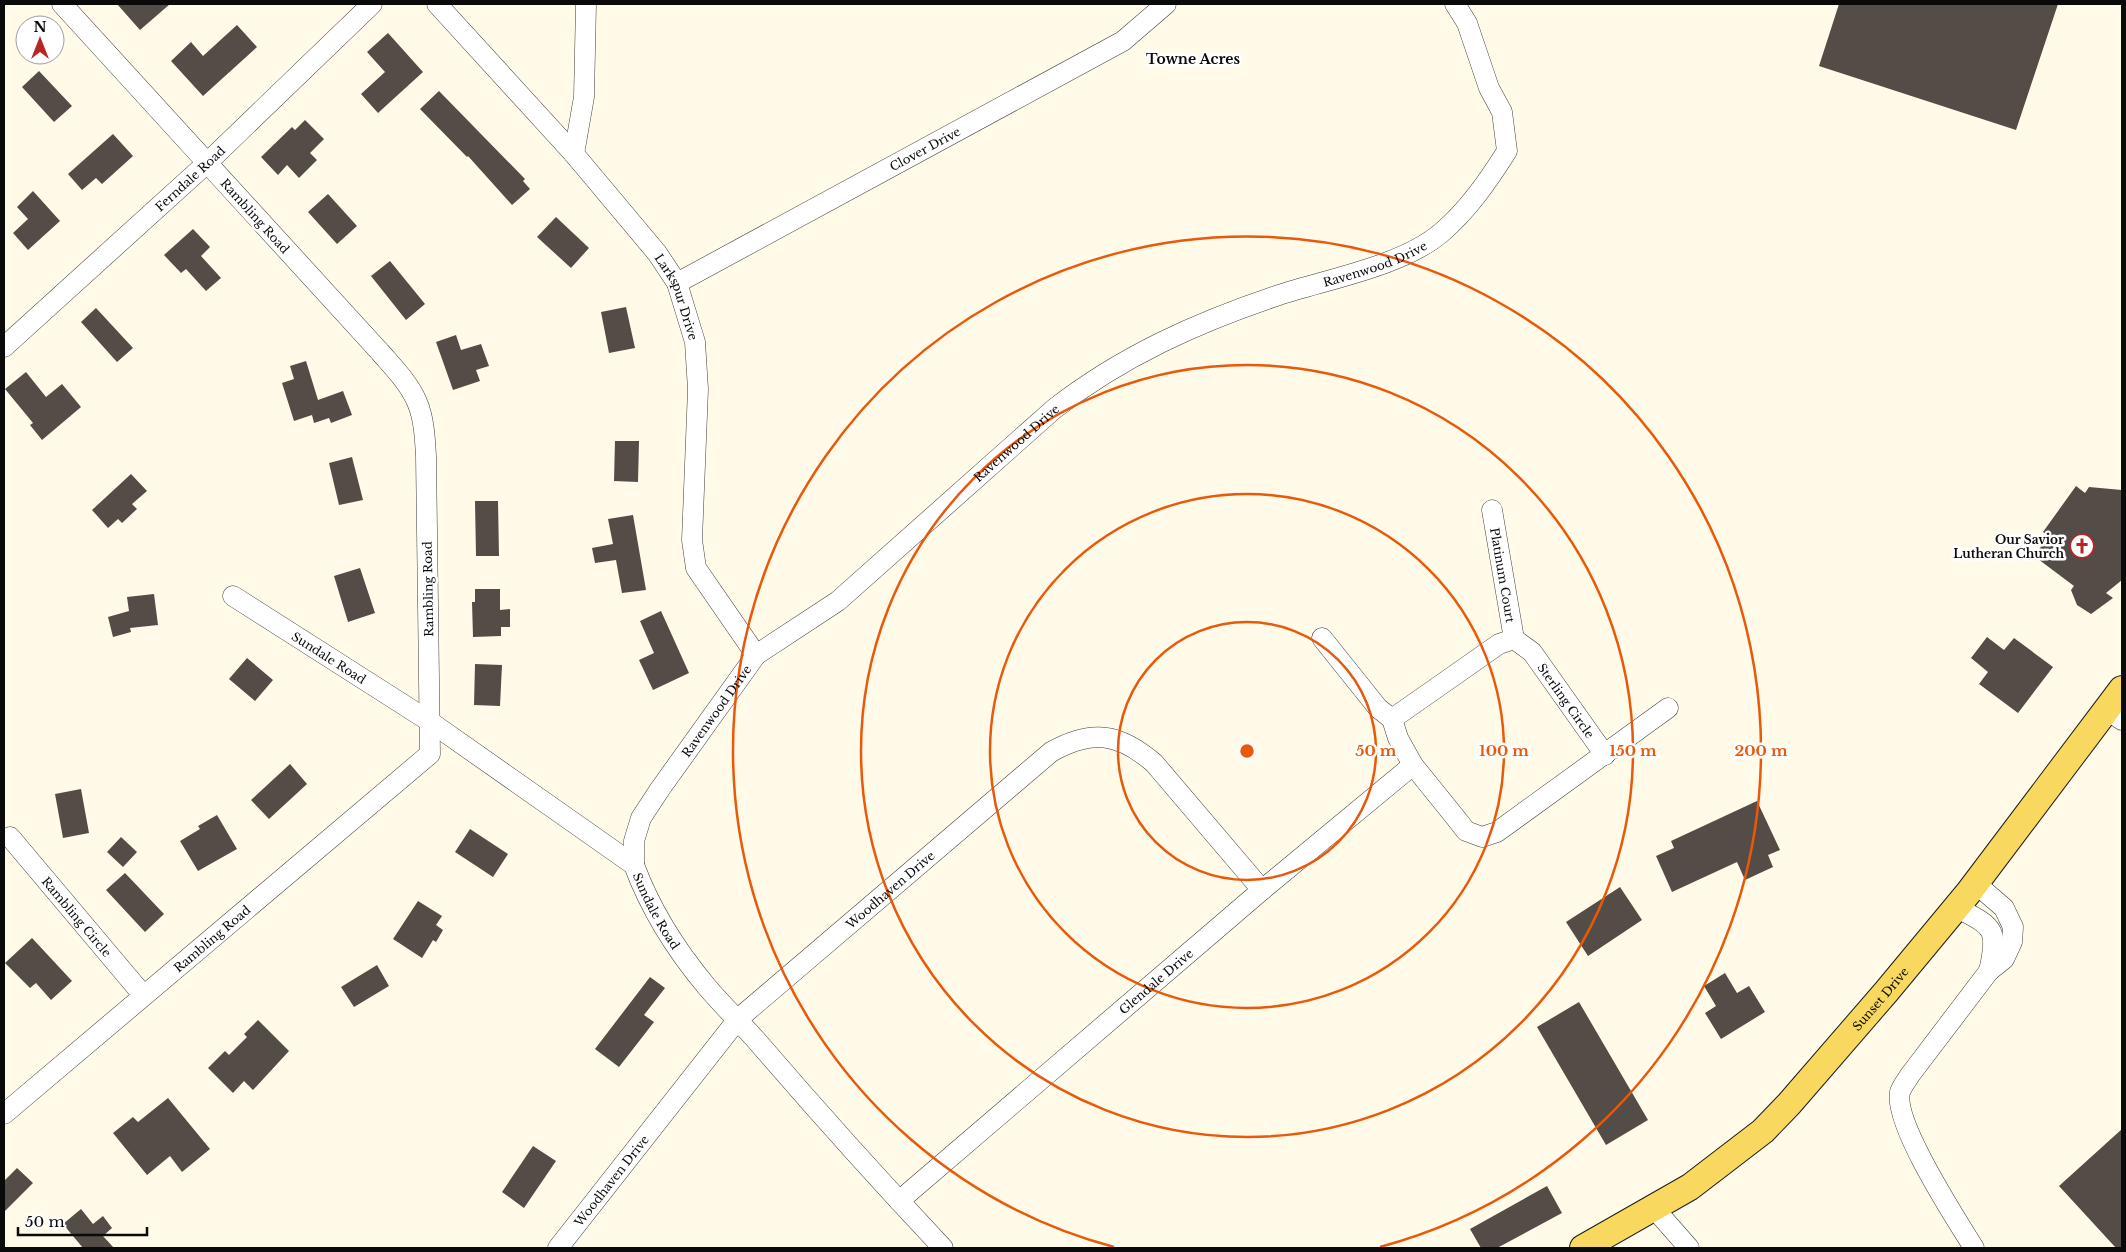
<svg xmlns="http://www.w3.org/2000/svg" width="2126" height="1252" font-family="'Libre Baskerville',serif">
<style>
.building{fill:#534c47}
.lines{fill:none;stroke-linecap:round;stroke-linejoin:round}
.minor-casing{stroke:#3d3d3d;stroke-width:21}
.major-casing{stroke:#1b1b1b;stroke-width:28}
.minor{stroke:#fff;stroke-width:20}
.major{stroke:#f8d85f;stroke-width:26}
.ring{fill:none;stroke:#e8590c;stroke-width:2.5}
.labels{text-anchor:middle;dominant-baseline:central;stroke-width:5;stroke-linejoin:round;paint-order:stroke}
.street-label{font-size:12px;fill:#0a0a0a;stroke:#fff}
.poi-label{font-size:12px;font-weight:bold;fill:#0a0a0a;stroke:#fff;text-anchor:end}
.neighbourhood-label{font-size:14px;font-weight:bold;fill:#0a0a0a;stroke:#fff}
.centre{fill:#e8590c;stroke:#fff;stroke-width:2.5}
.ring-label{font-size:15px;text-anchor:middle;font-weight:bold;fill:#e8590c;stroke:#fff;stroke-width:5;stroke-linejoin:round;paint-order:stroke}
</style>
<rect width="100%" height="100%" fill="#fffbe8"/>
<path class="building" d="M 117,4 L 170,4 L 140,30 Z
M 1839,4 L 2058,4 L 2016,130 L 1819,66 Z
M 237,25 L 257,47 L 203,96 L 171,61 L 191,42 L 203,56 Z
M 388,33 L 423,72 L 378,113 L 361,94 L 385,72 L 367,52 Z
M 39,71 L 72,106 L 54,122 L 22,87 Z
M 439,91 L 525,179 L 523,181 L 530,189 L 512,205 L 468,156 L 467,157 L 420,109 Z
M 305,120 L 324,139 L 310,153 L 317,160 L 299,178 L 287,165 L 278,175 L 261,157 L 292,127 L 295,130 Z
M 113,134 L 133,156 L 102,184 L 96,178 L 82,190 L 68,174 Z
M 33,191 L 60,221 L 28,250 L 13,233 L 28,219 L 17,207 Z
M 328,194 L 357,226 L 337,244 L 308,212 Z
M 556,217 L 589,248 L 571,268 L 537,237 Z
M 193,229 L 210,247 L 201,256 L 221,278 L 206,291 L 186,269 L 181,273 L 164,255 Z
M 390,261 L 425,304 L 406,320 L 371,276 Z
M 626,307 L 635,348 L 609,353 L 601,312 Z
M 96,308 L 133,348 L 117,362 L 81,322 Z
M 456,335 L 461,350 L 481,344 L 489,366 L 476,370 L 480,381 L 453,390 L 436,342 Z
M 306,361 L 318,400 L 343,391 L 352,415 L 331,423 L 329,418 L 314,423 L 312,415 L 294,421 L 282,383 L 294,379 L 290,366 Z
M 26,372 L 46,397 L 62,384 L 81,407 L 42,440 L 30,425 L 33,423 L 5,389 Z
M 615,441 L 639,441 L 638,482 L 614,481 Z
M 352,457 L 363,500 L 339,505 L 329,463 Z
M 131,474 L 147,491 L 132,504 L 137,509 L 122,523 L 118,519 L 108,528 L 92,510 Z
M 2076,486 L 2085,493 L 2089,487 L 2122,490 L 2122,580 L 2106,593 L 2113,598 L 2091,614 L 2077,605 L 2071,590 L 2074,586 L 2034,556 L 2049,536 L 2043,532 Z
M 475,501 L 498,501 L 499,556 L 476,556 Z
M 633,515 L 646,590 L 622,593 L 616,560 L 595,563 L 592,548 L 613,544 L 608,519 Z
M 360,568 L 375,613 L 348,622 L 334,576 Z
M 475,589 L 500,589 L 500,610 L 510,609 L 510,627 L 501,627 L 501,636 L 473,637 L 472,602 L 475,602 Z
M 154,594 L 158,625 L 130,628 L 131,632 L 113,637 L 108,617 L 129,611 L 127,597 Z
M 661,611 L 689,673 L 653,690 L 639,660 L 654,653 L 640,621 Z
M 1987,637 L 2004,650 L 2014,638 L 2053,667 L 2018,713 L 1979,684 L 1988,672 L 1971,658 Z
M 247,658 L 273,680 L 255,701 L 229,679 Z
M 475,664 L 502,665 L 500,706 L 474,705 Z
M 290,764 L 307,784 L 269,819 L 251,800 Z
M 81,789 L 89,833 L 63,838 L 55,794 Z
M 1757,801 L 1780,850 L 1768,855 L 1773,867 L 1745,880 L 1737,862 L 1672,892 L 1656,856 L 1674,848 L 1671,841 Z
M 217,815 L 237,849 L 198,871 L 180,841 L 200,829 L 198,826 Z
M 470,829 L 508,854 L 493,877 L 455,852 Z
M 121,837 L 137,852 L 123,867 L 107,852 Z
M 125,873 L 164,914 L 145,932 L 106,890 Z
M 1620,887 L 1642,920 L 1588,956 L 1566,922 Z
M 418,901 L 442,916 L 436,925 L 443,930 L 436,942 L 433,940 L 422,958 L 393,939 Z
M 32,938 L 72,981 L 51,1000 L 36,983 L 30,988 L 5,963 Z
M 377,965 L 389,986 L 354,1007 L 341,987 Z
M 1725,973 L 1737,993 L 1749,986 L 1765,1012 L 1721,1039 L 1705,1013 L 1716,1006 L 1704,986 Z
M 650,977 L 665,988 L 644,1015 L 654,1022 L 619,1067 L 595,1049 Z
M 1579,1002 L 1648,1120 L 1606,1145 L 1537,1027 Z
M 258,1020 L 289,1051 L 253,1090 L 244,1081 L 233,1093 L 208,1068 L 225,1051 L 229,1055 L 247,1037 L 244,1034 Z
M 168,1098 L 210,1149 L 182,1172 L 170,1156 L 147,1175 L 113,1133 L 133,1117 L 138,1122 Z
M 2122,1129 L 2122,1248 L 2116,1248 L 2059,1186 Z
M 533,1146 L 556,1161 L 524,1208 L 502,1192 Z
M 17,1168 L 33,1183 L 4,1212 L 4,1181 Z
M 1547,1186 L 1562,1213 L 1497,1248 L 1481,1248 L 1470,1229 Z
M 81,1209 L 93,1224 L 103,1216 L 112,1228 L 103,1236 L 114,1248 L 83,1248 L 63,1224 Z"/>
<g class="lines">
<g class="minor-casing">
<g id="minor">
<path id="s1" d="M 437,4 L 574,154 L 657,253 L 677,283 L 695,342 L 698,389 L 692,540 L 696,568 L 756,655"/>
<path d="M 574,154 L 584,97 L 586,4"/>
<path id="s2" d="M 677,283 L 1123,41 L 1166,4"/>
<path id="s3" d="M 4,347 L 207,163 L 372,4"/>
<path id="s4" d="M 1492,510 L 1514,639"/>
<path id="s5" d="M 233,596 L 429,721 L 634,865 C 651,911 676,950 707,987 C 723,1006 740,1022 756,1040 C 817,1111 879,1180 943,1248"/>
<path d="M 1322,638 L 1378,708 L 1392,719 L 1398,738 L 1413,765 L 1455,817 L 1466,831 L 1482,837 L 1497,832 L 1668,708"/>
<path d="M 2106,709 L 2122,720"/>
<path id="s6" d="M 1392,719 L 1499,644 L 1514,639 L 1532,652 L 1605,755"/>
<path id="s7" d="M 10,837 L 143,995"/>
<path id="s8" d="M 634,865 L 634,841 L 641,818 L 660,789 L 756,655 L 838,601 L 1054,409 C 1122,356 1198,322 1279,295 C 1328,279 1402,266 1441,233 C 1468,210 1488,181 1507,151 L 1502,112 L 1489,88 L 1467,23 L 1455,4"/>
<path d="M 1956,907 C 1993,927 1999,927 1989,971"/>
<path id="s9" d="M 4,1114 L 430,754 L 426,456 C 425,438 424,418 417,402 C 409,383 393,367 380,352 L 62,4"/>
<path id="s10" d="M 899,1201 L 1262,890 L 1413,765"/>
<path d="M 1653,1207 L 1689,1248"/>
<path id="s11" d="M 558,1248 L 738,1019 L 1051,752 C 1092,729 1119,733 1154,763 L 1262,890"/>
<path d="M 1974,1248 C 1956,1219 1893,1123 1900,1092 C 1902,1086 1907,1080 1910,1075 L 1989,971 L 2004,959 L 2012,942 L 2013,927 L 2004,908 L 1975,883"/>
</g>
</g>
<g class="major-casing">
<g id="major">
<path id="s12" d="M 1583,1248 L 1690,1187 L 1763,1131 L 1789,1104 L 1886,992 L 1969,892 L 2122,689"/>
</g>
</g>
<use href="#minor" class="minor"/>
<use href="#major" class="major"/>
</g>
<g class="ring">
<circle cx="1247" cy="751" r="129"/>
<circle cx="1247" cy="751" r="257"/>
<circle cx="1247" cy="751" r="386"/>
<path d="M1114 1247A514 514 0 1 1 1380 1247"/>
</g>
<defs>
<g id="church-ring" transform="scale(1.25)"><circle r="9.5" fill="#fff" stroke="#b82527" stroke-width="1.5"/><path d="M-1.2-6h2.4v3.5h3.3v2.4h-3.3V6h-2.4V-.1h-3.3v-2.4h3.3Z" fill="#b82527"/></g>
</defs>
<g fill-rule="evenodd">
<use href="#church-ring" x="2082" y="546"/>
</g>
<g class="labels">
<g class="street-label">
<text stroke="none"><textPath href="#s2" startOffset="282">Clover Drive</textPath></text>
<text stroke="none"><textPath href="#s3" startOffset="251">Ferndale Road</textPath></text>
<text transform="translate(255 216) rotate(48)">Rambling Road</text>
<text stroke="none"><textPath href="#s8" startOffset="989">Ravenwood Drive</textPath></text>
<text stroke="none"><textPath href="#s1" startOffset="381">Larkspur Drive</textPath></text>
<text stroke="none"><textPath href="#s8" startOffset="584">Ravenwood Drive</textPath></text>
<text stroke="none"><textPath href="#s4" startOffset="66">Platinum Court</textPath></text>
<text transform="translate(428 589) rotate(-91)">Rambling Road</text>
<text stroke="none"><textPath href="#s5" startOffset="114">Sundale Road</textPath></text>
<text stroke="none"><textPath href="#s6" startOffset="228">Sterling Circle</textPath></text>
<text stroke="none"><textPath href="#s8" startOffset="179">Ravenwood Drive</textPath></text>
<text stroke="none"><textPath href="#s11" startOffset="491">Woodhaven Drive</textPath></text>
<text stroke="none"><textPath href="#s5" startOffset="534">Sundale Road</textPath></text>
<text stroke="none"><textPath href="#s7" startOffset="104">Rambling Circle</textPath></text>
<text stroke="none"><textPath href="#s9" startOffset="272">Rambling Road</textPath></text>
<text stroke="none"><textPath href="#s10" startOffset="338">Glendale Drive</textPath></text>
<text stroke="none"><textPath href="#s12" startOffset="392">Sunset Drive</textPath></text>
<text stroke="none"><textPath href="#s11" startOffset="86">Woodhaven Drive</textPath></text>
</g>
<g class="poi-label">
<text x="2064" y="539">Our Savior<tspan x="2064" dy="14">Lutheran Church</tspan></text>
</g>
<g class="neighbourhood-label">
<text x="1193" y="59">Towne Acres</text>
</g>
</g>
<circle cx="1247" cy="751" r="8" class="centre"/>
<g class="ring-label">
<text x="1376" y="756">50 m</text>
<text x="1504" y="756">100 m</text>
<text x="1633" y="756">150 m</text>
<text x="1761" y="756">200 m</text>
</g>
<rect width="2126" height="1252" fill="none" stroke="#0a0a0a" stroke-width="10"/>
<g transform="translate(40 40)"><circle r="24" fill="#ffffff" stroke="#9d9d9d"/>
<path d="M0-4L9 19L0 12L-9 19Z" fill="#b82527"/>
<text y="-8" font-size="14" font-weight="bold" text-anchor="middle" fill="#0a0a0a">N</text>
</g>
<path d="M18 1227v8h129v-8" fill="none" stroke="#0a0a0a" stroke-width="2.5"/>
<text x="25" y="1227" font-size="15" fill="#0a0a0a" stroke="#ffffff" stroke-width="4" paint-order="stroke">50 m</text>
</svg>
